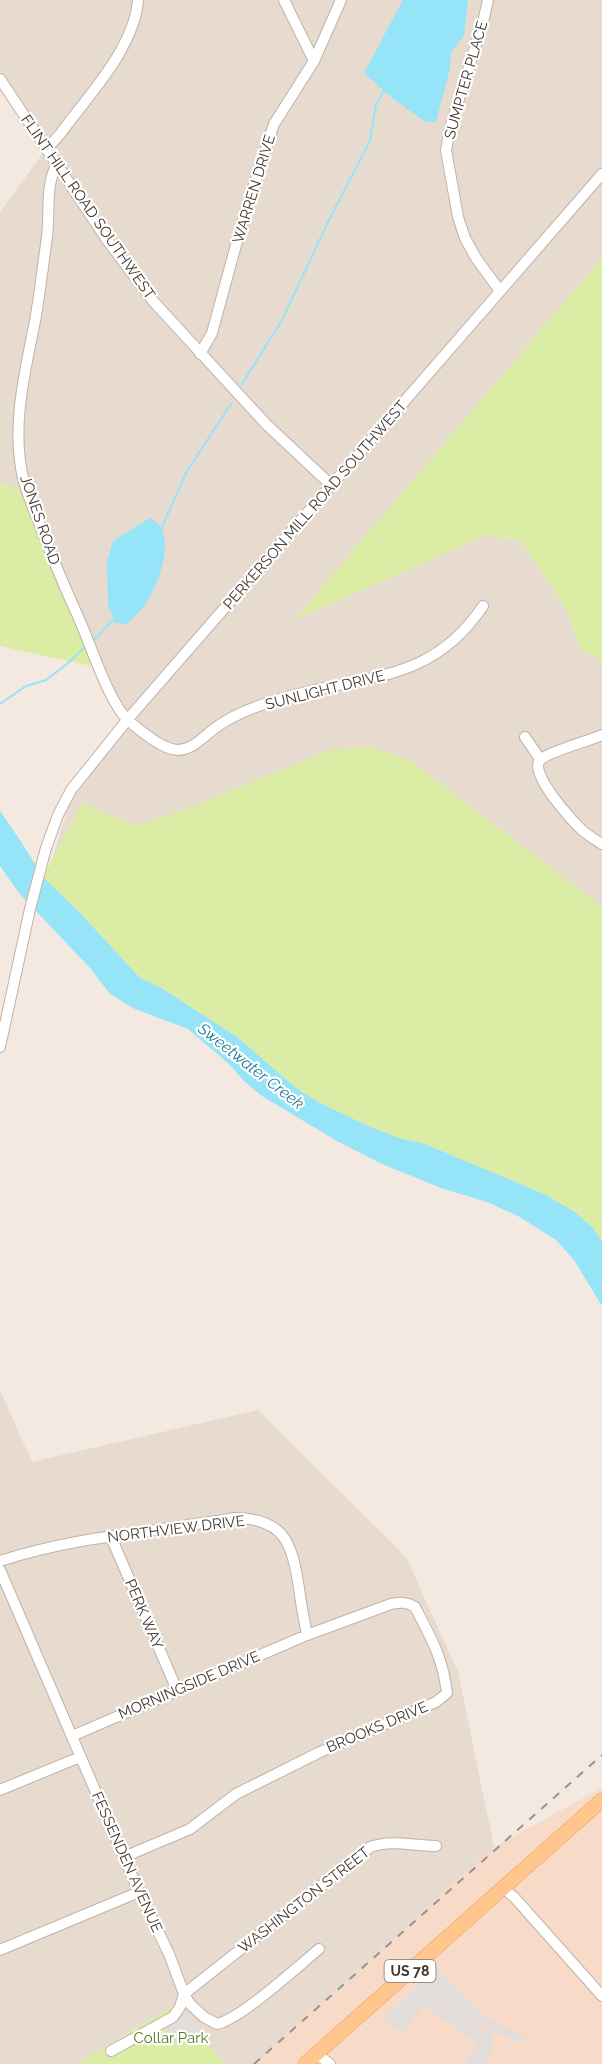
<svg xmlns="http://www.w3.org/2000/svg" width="602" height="2064" font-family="Raleway,sans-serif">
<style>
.residential{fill:#e7dace}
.commercial{fill:#f8dac9}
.green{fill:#dbeca5}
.parking{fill:#e2ddda}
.water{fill:#95e4f7}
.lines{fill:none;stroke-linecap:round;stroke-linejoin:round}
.stream{stroke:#95e4f7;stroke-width:2}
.minor-casing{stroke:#c1b2a6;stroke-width:12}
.major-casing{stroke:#ef9e52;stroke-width:15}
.minor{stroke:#fff;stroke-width:10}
.major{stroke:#ffc68d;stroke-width:14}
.rail{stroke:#939393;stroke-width:2;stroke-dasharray:8 8;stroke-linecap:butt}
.labels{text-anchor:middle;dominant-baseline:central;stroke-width:4.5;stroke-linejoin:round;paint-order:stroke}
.shield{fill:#fff;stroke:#7c746f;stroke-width:1.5}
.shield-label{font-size:14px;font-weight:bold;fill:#443931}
.street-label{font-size:15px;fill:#443931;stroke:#fff}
.park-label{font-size:15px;fill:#567b20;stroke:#fff}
.water-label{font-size:16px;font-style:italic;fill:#1e7f97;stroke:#fff}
</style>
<rect width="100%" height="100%" fill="#f3e9e1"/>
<path class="residential" d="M 0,0 L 602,0 L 602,258 L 296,619 L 484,536 L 521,541 L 566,608 L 580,649 L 602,660 L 602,919 L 44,888 L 77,777 L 122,721 L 24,489 L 0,484 L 0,212 L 49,145 L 0,71 Z
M 0,1390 L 32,1462 L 258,1410 L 406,1557 L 458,1672 L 494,1847 L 352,1976 L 296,2024 L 256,2064 L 224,2064 L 176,2004 L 77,2064 L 0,2064 Z"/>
<path class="commercial" d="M 602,1788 L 602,2064 L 256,2064 L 296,2024 L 352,1976 L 494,1847 Z"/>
<path class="green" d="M 602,258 L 602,660 L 580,649 L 566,608 L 521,541 L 484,536 L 294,620 Z
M 0,484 L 23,489 L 100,668 L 0,646 Z
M 372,747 L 410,760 L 602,907 L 602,1241 L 593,1228 L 575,1212 L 544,1194 L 425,1144 L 399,1138 L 368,1126 L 318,1102 L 296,1088 L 237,1037 L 163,989 L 140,978 L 80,913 L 43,877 L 82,803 L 136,826 L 182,811 L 330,750 Z
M 176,2004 L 224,2064 L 77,2064 Z"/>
<path class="parking" d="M 436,1966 L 488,2019 L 526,2038 L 523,2044 L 488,2029 L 467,2014 L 466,2015 L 471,2020 L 495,2036 L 492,2040 L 495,2042 L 486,2064 L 464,2064 L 478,2044 L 424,2005 L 402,2034 L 383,2018 L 428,1976 L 427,1974 Z
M 189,2010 L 199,2031 L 176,2046 L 163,2027 Z"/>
<path class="water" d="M 403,0 L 468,0 L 464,36 L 451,52 L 450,69 L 436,122 L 426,122 L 392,98 L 364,73 Z
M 150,518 C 179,532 159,583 146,603 C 141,611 134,617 127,624 L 115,623 L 108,604 L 107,562 L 113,541 Z
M 0,811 L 20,840 L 43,877 L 80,913 L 140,978 L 163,989 L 237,1037 L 296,1088 L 318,1102 L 368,1126 L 399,1138 L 425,1144 L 544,1194 L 575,1212 L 593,1228 L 602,1241 L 602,1306 L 574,1260 L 556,1240 L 518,1216 L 487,1202 L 441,1188 L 382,1164 L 337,1141 L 262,1096 L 243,1080 L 229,1064 L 188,1029 L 135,1009 L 110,994 L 90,968 L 19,893 L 0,866 Z"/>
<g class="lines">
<path class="stream" d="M 242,384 L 282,320 L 329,220 L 370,141 L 376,104 L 384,91
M 161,529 L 187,471 L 231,404
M 94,640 L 114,619
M 0,704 L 26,686 L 46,680 L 67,664 L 86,646"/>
<g class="minor-casing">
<path id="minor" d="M 284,0 L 314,61
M 488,0 L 483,22 L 450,128 L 446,150 L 458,217 L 465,238 L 476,258 L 500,291
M 0,79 L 107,240 L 153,301 L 266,424 L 331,485
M 46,148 C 58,140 64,128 73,117 C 98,85 135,42 138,0
M 57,164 C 45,185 50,213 47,237 C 43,265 40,293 35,321 C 25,372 11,426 23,478 C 26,492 33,507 38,520 C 51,555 65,588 80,621 C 92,649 104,687 121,712 C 129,723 158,746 172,749 C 189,754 203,737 215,728 C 241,709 276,699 307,692 C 380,675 437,675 483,606
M 200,354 L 212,333 L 245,212 L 274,124 L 314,61 L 341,0
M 602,735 C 588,741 551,751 541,759 C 526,771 573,822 583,831 C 589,836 596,840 602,844
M 525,737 L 540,759
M 0,1047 L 30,909 L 46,848 L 58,815 L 71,790 L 128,719 L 602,174
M 111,1537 L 177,1690
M 0,1561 C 76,1536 156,1532 234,1518 C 286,1518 292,1545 299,1588 C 301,1604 304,1620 307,1635
M 0,1570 L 139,1892 L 169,1954 L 184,1994 L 190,2004 L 204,2017 L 217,2024 C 242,2018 297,1967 319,1949
M 72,1736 L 307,1635 L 391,1604 C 401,1602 407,1602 415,1607 C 431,1638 443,1658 447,1693 L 436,1702 L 320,1752 L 236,1794 L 190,1829 L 124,1857
M 0,1790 L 80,1757
M 503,1888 L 514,1897 L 602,1996
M 0,1950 L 139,1892
M 111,2051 L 173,2017 L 180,2007 L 184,1994 L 370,1847 C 392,1839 413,1846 436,1846
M 317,2054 L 330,2064"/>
</g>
<g class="major-casing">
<path id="major" d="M 305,2064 L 602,1800"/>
</g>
<use href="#minor" class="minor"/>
<use href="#major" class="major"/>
<path class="rail" d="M 254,2064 L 602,1755"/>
</g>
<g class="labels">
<rect class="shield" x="384.5" y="1960" width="51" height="22" rx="4.5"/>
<g class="shield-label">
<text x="410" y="1971">US 78</text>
</g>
<g class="street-label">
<text transform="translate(466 80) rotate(-74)">SUMPTER PLACE</text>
<text transform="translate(254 189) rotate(-73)">WARREN DRIVE</text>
<text transform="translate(88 207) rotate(55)">FLINT HILL ROAD SOUTHWEST</text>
<text transform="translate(315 505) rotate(-49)">PERKERSON MILL ROAD SOUTHWEST</text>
<text transform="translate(40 520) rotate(71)">JONES ROAD</text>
<text transform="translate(325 690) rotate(-14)">SUNLIGHT DRIVE</text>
<text transform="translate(176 1529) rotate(-7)">NORTHVIEW DRIVE</text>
<text transform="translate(144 1614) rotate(67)">PERK WAY</text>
<text transform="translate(189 1685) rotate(-23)">MORNINGSIDE DRIVE</text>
<text transform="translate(377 1727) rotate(-23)">BROOKS DRIVE</text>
<text transform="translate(127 1862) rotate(66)">FESSENDEN AVENUE</text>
<text transform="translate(304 1900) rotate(-38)">WASHINGTON STREET</text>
</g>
<g class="park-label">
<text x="171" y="2038">Collar Park</text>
</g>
<g class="water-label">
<text transform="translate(251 1066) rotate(38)">Sweetwater Creek</text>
</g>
</g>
</svg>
